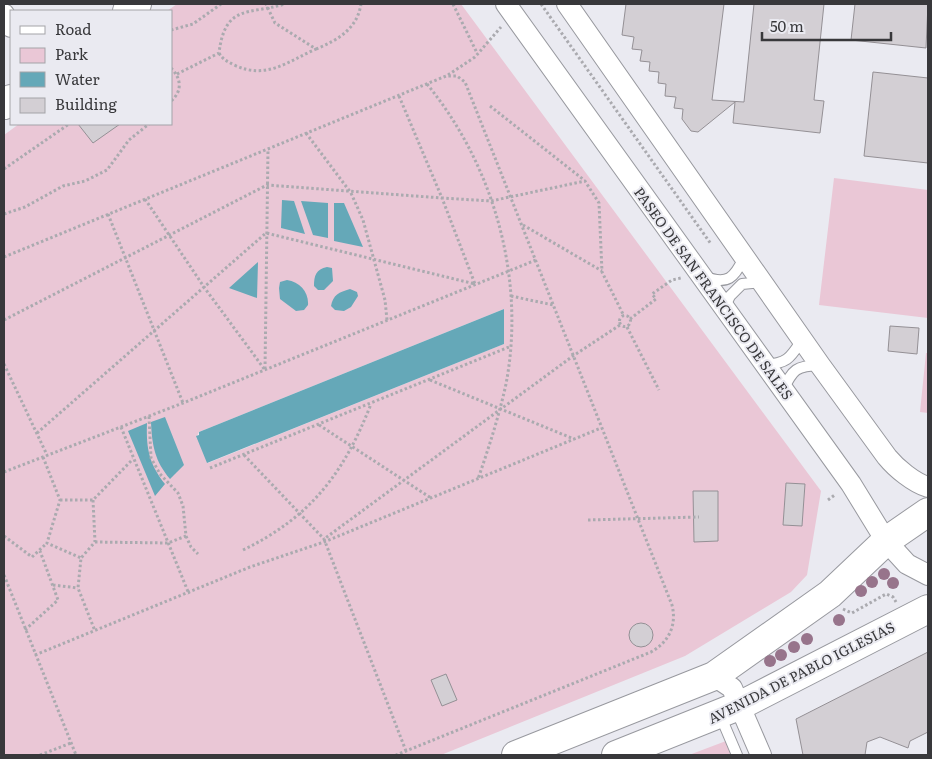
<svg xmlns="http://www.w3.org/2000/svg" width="932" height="759" font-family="Literata,serif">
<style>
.green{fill:#eac7d6;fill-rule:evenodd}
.water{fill:#65a8b8}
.building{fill:#d3cfd4;stroke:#949095}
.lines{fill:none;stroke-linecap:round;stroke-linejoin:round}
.lane-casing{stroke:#98999f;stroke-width:12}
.street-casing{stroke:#98999f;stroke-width:22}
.secondary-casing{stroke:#98999f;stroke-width:30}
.path{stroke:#aaaaaf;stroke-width:3;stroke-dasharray:2.5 2.5;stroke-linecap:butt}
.lane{stroke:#fff;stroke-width:10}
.street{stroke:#fff;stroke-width:20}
.secondary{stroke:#fff;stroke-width:28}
.tree{fill:#97748b}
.labels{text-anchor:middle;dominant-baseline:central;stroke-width:4;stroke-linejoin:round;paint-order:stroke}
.street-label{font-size:14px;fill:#38383b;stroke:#eaeaf1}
</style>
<rect width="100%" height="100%" fill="#eaeaf1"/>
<path class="green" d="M 177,4 L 461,4 L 821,491 L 807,575 L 791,592 L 685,656 L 441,755 L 4,755 L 4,135 L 19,124 L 171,124 L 171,11 L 167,11 ZM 504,309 L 504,344 L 208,463 L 197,436 L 199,432 Z
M 834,178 L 928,190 L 928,318 L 819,305 Z
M 926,353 L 928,353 L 928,413 L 920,412 Z
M 726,741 L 732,755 L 689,755 Z"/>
<path class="water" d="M 282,200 L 294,201 L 305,234 L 281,228 Z
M 301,201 L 328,203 L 328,238 L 313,235 Z
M 334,203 L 344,203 L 363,247 L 334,241 Z
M 258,262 L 257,298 L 229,288 Z
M 327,267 L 332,268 L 333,281 L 324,290 L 318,290 L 314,286 C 314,276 316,269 327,267 Z
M 287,280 C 300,282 309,292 308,305 L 304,310 L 296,311 L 280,299 L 279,288 L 280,282 Z
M 350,289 L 357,292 L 358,296 L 351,307 L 344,311 L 335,310 L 331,306 C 333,295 339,292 350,289 Z
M 504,309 L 504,344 L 207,463 L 196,436 L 199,435 L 199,432 Z
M 165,417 L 184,465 L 170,479 C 155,461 152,446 151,422 Z
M 147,423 C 146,448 149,464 165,484 L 155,496 L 128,431 Z"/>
<path class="building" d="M 626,4 L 724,4 L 712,100 L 744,102 L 754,4 L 824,4 L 814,100 L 824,101 L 820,133 L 733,123 L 735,102 L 698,132 L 691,131 L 682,119 L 683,109 L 674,108 L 676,97 L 665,96 L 666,84 L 658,83 L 659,72 L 649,71 L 650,62 L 640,61 L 642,50 L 632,49 L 634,37 L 622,35 Z
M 855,4 L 928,4 L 926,48 L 851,40 Z
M 873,72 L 928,78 L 928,163 L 864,156 Z
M 78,124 L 120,124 L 93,143 Z
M 890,326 L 919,328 L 917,354 L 888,351 Z
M 786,483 L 805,484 L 802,526 L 783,525 Z
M 693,491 L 718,491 L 718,541 L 694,542 Z
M629 635a12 12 0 1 1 24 0a12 12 0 1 1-24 0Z
M 928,652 L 928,732 L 910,741 L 908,748 L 880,737 L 867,742 L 865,755 L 803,755 L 796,719 Z
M 446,674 L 457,700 L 442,706 L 431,680 Z"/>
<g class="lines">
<g class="lane-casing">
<path id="lane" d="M 705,277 C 728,285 734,278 744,258
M 724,308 L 730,296 L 742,284 L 762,282
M 765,365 C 788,363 790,358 802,340
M 783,390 C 793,369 796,366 820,365
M 720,715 L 737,755"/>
</g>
<g class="street-casing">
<path id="street" d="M 506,4 L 851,484 L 886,541 L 907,564 L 928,575
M 567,4 L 820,365 L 887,457 C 896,468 914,483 928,487
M 4,14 L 11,27
M 714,676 L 732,688 L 761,755"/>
</g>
<g class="secondary-casing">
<path id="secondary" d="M 127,11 L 137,4
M 4,105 L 11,99
M 516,755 L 714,676 L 830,594 L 886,541 L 928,512
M 616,755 L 741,705 L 928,609"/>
</g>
<path class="path" d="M 453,4 L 477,53
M 541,4 L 711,244
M 171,30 L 193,24 L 221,4
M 316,49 C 338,40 357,29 361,4
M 219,53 C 223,60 227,61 234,65 C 266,80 287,62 316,49 L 275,23 L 266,4
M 171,68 C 181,78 183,91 171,101
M 177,74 L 219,53 C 225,4 248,15 285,4
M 448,75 L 475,57 L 501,27
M 427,84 C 494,166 526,279 506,384 C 499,416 489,447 478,479
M 399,96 L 442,198 L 491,201 L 585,181 L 599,203 L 602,272 L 624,316
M 490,106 L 584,180
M 306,133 L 351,193 L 363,220 L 385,300 L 387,320
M 4,169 L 69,124
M 145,199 L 204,287 L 265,370 L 268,149
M 4,214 L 25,207 L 63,186 L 85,181 L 107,170 L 129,140 L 149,124
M 108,214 L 183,403
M 523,225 L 602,271
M 4,257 L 446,76 L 457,76 L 465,82 L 672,605 C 677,625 669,642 651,652 L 396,755
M 511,296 L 553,305
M619.5 321a5.5 5.5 0 1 1 11 0a5.5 5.5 0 1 1-11 0Z
M 630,319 L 656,299 L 652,294 L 672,280 L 681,278
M 4,320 L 267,185 L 442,198 L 475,284 L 266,233 L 37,433
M 627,327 L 659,390
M 4,364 L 47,455
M 430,380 L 574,439
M 319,425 L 431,498
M 121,427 L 189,594
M 244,455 L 324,539
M 43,457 L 60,500 L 47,543 L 81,558
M 210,468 L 509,347
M 4,472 L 183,403 L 536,260
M 60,500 L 93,500 L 133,459
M 93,500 L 95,542 L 81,558 L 78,588 L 95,631
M 828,500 L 836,494
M 588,520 L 699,517
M 4,536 L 32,557 L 47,543
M 186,536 L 191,547 L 198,554
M 95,542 L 168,543 L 186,536 L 183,506 L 178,493 L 160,474 L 151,458 L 149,416
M 243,550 C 311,517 344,473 371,404
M 4,575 L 76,755
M 53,585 L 78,588
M 843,609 L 852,613 L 886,594 L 893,597 L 896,602
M 25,630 L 58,600 L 40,551
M 35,655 L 250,567 L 324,542 L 601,428
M 406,751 L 324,539 L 573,356 L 620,325
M 40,755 L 71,743"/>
<use href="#lane" class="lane"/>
<use href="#street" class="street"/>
<use href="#secondary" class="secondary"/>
</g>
<g class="tree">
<circle cx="884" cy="574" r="6"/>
<circle cx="872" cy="582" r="6"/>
<circle cx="893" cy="583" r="6"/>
<circle cx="861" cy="591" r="6"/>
<circle cx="839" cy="620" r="6"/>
<circle cx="807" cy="639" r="6"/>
<circle cx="794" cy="647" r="6"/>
<circle cx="781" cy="655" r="6"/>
<circle cx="770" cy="661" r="6"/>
</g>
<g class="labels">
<g class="street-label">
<text transform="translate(714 293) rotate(54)">PASEO DE SAN FRANCISCO DE SALES</text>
<text transform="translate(801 672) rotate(-27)">AVENIDA DE PABLO IGLESIAS</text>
</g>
</g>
<rect width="932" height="759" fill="none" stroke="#38383b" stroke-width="10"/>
<rect x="10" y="10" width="162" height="115" fill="#eaeaf1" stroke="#a3a3a8"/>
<rect x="20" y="26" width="25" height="8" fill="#ffffff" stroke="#a3a3a8"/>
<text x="55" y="35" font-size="15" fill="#38383b">Road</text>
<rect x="20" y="48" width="25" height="15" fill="#eac7d6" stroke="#a3a3a8"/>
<text x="55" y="60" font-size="15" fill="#38383b">Park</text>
<rect x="20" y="72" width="25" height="15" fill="#65a8b8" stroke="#a3a3a8"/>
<text x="55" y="85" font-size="15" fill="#38383b">Water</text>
<rect x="20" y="98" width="25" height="15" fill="#d3cfd4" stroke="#a3a3a8"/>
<text x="55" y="110" font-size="15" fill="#38383b">Building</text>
<path d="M762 32v8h129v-8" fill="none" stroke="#38383b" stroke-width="2.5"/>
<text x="770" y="32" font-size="15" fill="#38383b" stroke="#eaeaf1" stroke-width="4" paint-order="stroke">50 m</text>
</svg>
